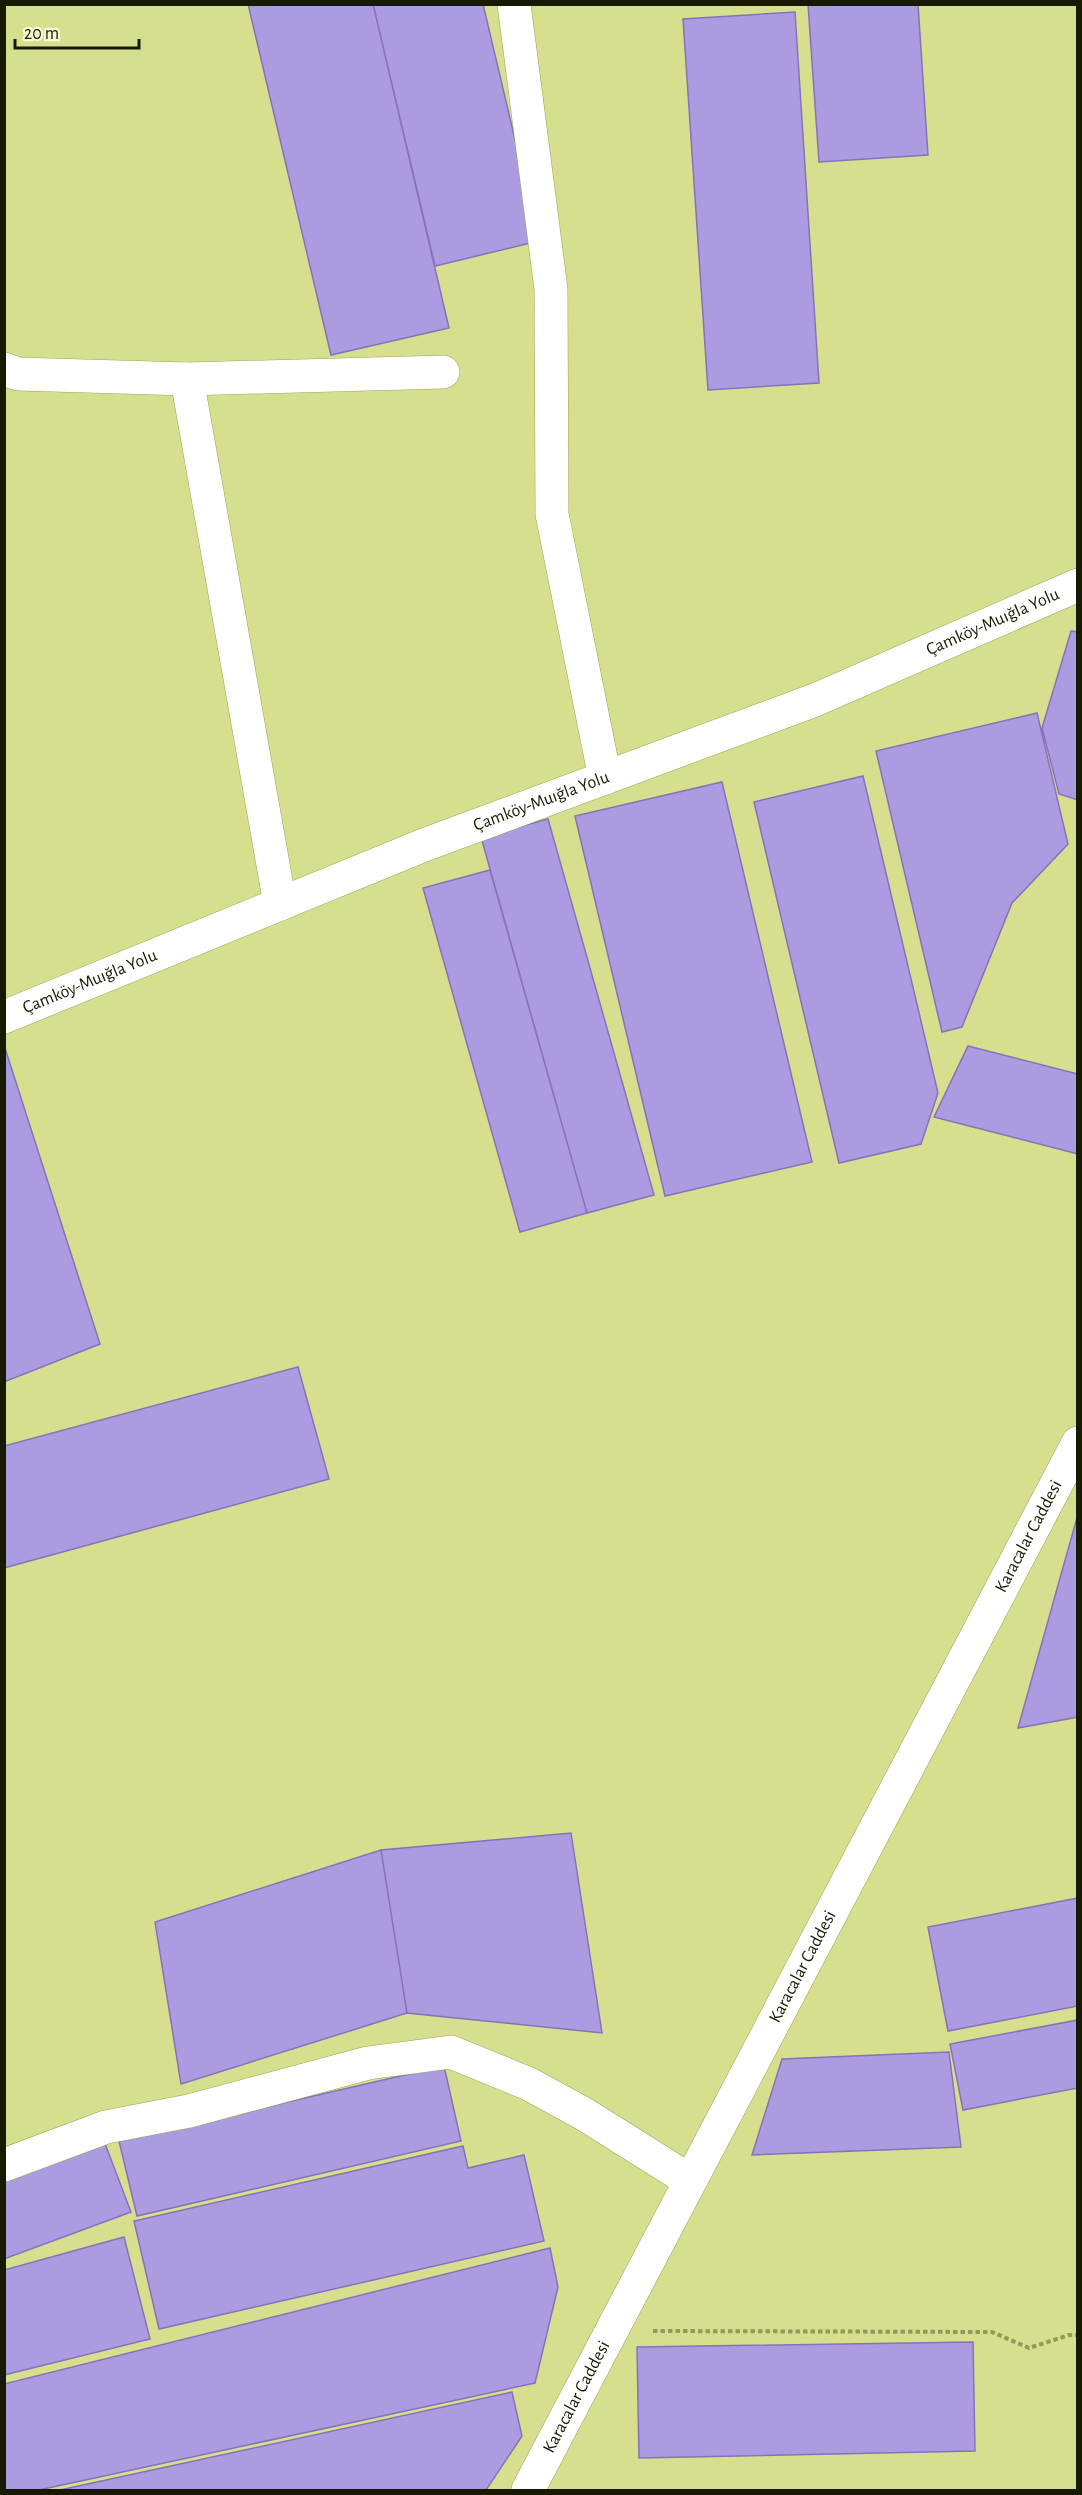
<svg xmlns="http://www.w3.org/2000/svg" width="1082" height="2495" font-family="'Alegreya Sans',sans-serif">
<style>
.building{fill:#ab9be1;stroke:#8473b9;stroke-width:1.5}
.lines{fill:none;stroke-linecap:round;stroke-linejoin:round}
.minor-casing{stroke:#9ba454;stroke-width:34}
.path{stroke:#92995b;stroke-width:4;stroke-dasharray:4.5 3;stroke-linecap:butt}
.minor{stroke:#fff;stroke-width:33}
.labels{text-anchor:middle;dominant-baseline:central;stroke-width:5;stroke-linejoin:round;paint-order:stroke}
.street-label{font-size:18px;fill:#181a00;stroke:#f6fcd4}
</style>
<rect width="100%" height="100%" fill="#d5df8d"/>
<path class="building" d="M 248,4 L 373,4 L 449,328 L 331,355 Z
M 373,4 L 483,4 L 539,241 L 435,266 Z
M 808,4 L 918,4 L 928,155 L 819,162 Z
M 795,12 L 819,383 L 708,390 L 683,19 Z
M 1071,631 L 1078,632 L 1078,800 L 1059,794 L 1042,728 Z
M 1037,713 L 1068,844 L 1012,903 L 962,1027 L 942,1032 L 876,751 Z
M 863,776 L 938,1093 L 921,1144 L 839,1163 L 754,802 Z
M 722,782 L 812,1162 L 665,1196 L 575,816 Z
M 548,819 L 654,1195 L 587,1213 L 481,837 Z
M 490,870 L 587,1213 L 520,1232 L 423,888 Z
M 4,1045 L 100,1344 L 4,1382 Z
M 968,1046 L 1078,1074 L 1078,1154 L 934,1117 Z
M 298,1367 L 329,1479 L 4,1568 L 4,1446 Z
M 1078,1514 L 1078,1717 L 1018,1728 Z
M 571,1833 L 602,2033 L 407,2013 L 381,1850 Z
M 381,1850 L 407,2013 L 181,2084 L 155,1922 Z
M 1078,1898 L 1078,2006 L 948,2031 L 928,1927 Z
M 1078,2020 L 1078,2088 L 963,2110 L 950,2044 Z
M 949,2052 L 961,2147 L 752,2155 L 782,2059 Z
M 444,2066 L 461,2141 L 137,2216 L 119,2141 Z
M 104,2141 L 131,2212 L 4,2259 L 4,2178 Z
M 463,2146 L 468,2168 L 524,2155 L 544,2241 L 159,2329 L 134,2221 Z
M 124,2237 L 150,2339 L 4,2375 L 4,2270 Z
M 550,2248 L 558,2287 L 535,2383 L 39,2490 L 4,2490 L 4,2384 Z
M 973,2342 L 975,2451 L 639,2458 L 637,2347 Z
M 512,2392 L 522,2436 L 486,2490 L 60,2490 Z"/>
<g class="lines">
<g class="minor-casing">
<g id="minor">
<path d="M 514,4 L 551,289 L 552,514 L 605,778"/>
<path d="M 4,369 L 18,374 L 187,379 L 443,372"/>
<path d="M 187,379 L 280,904"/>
<path id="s1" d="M 4,1017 L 424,845 L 815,700 L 1078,585"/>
<path d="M 4,2165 L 106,2127 L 189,2111 L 368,2063 L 451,2052 L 529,2084 L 584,2114 L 689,2180"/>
<path id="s2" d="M 528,2490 L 1078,1443"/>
</g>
</g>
<path class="path" d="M 653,2331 L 992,2332 L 1029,2348 L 1069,2335 L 1078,2335"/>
<use href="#minor" class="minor"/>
</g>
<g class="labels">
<g class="street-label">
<text stroke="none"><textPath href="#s1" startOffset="1065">Çamköy-Muığla Yolu</textPath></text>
<text stroke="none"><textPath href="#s1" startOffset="579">Çamköy-Muığla Yolu</textPath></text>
<text stroke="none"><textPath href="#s1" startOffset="93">Çamköy-Muığla Yolu</textPath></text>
<text stroke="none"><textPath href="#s2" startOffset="1077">Karacalar Caddesi</textPath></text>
<text stroke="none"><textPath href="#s2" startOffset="591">Karacalar Caddesi</textPath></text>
<text stroke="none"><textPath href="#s2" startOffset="105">Karacalar Caddesi</textPath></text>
</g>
</g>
<rect width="1082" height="2495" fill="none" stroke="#181a00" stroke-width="12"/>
<path d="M15 39v9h124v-9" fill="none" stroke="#181a00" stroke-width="3"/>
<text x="24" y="39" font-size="18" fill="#181a00" stroke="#f6fcd4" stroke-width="4.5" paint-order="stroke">20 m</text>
</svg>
